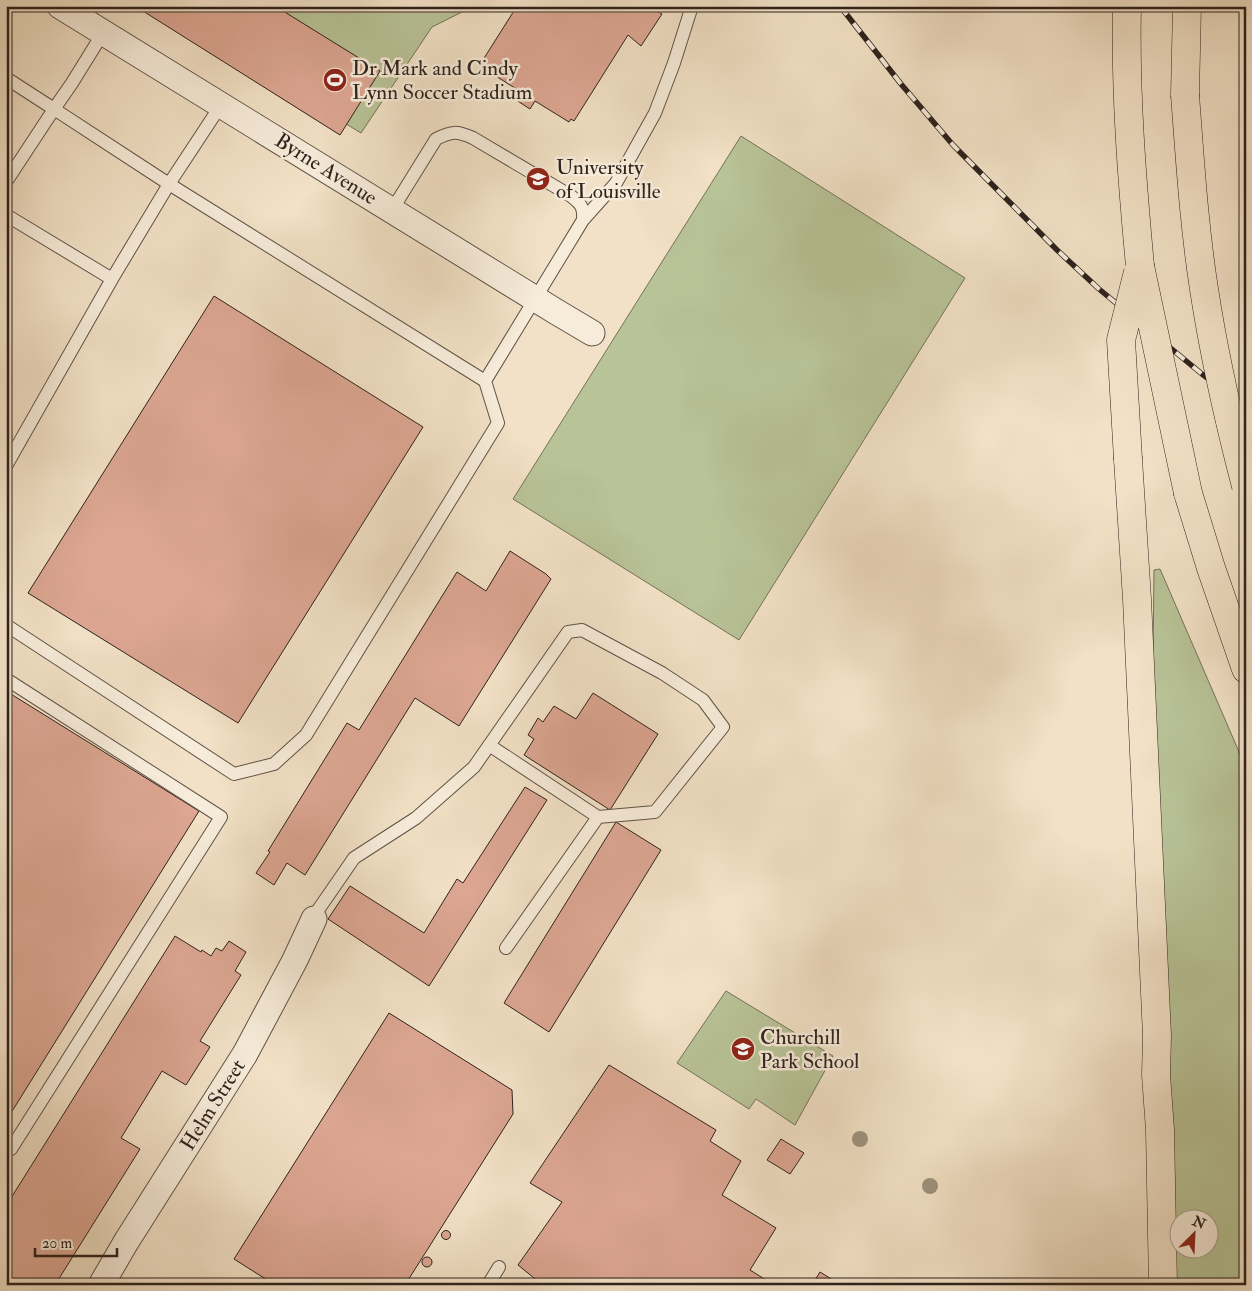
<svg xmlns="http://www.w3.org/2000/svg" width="1252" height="1291" font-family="'IM FELL Double Pica',serif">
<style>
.green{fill:#b8c397;stroke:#73725a;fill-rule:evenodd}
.building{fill:#dca692;stroke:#2e221d}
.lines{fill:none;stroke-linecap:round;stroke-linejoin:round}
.lane-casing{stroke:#5f5247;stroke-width:14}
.street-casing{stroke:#5f5247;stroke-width:27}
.highway-casing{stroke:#2e221d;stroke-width:29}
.lane{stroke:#f7ecda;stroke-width:12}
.street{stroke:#f7ecda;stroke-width:25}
.highway{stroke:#f2e1c6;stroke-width:28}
.rail-casing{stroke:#2e221d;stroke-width:5.5}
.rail{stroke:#f7ecda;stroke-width:4;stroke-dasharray:11;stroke-linecap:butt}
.highway-bridge-casing{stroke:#2e221d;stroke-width:29;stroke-linecap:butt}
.highway-bridge{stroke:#f2e1c6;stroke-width:28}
.tree{fill:#9d927d}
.labels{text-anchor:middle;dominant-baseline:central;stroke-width:5;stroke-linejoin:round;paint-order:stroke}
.poi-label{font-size:21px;fill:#2e221d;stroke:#f7ecda;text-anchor:start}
.street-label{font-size:21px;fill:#2e221d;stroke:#f7ecda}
</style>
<rect width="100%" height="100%" fill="#f2e1c6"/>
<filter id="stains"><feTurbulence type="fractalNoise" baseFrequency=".004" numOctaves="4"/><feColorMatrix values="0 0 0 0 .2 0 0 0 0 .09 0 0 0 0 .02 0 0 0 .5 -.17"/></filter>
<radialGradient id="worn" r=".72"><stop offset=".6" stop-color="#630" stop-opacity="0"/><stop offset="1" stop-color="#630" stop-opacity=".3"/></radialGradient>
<path class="green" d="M 152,6 L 474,6 L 432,27 L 361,133 Z
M 741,136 L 965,278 L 739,640 L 513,499 Z
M 1160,569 L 1246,768 L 1246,1262 L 1237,1285 L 1174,1285 L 1153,659 L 1154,570 ZM 1180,1218 L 1210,1218 L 1210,1248 L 1180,1248 Z
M 726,991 L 833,1056 L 795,1125 L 756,1099 L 749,1109 L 677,1063 Z"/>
<path class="building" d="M 135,6 L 275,6 L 380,71 L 340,135 Z
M 517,6 L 648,6 L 662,14 L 641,46 L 628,35 L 574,121 L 571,119 L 569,122 L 535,101 L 530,109 L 513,98 L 518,90 L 483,68 L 484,65 L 481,63 Z
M 214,296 L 423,427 L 238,723 L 28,593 Z
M 510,551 L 546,574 L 551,579 L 459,726 L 415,698 L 305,875 L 287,863 L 274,885 L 256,873 L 270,852 L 268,851 L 347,723 L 359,730 L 457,572 L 486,591 Z
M 6,691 L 199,811 L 6,1121 Z
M 593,693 L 658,734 L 610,810 L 524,755 L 534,739 L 528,735 L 538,718 L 543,722 L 554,706 L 576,719 Z
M 525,787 L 547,800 L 429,986 L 328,919 L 350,886 L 424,933 L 457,879 L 463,883 Z
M 616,822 L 661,850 L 549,1032 L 504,1003 Z
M 175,936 L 201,952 L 202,950 L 211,956 L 216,948 L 222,951 L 229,941 L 246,952 L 235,971 L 241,975 L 200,1041 L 210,1047 L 186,1085 L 162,1071 L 121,1138 L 140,1149 L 55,1285 L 14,1285 L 6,1280 L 6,1269 L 8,1267 L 6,1266 L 6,1206 Z
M 389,1013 L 512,1090 L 513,1114 L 405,1285 L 275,1285 L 234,1259 Z
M 609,1065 L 716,1130 L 710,1141 L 741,1161 L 722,1195 L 776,1228 L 750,1270 L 774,1285 L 537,1285 L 539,1282 L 518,1265 L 562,1202 L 530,1183 Z
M 781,1139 L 804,1153 L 790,1174 L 767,1160 Z
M441.5 1235a4.5 4.5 0 1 1 9 0a4.5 4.5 0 1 1-9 0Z
M422 1262a5 5 0 1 1 10 0a5 5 0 1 1-10 0Z
M 820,1272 L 841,1285 L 812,1285 Z"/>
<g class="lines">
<g class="lane-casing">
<path id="lane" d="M 6,78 L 54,109 L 6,182
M 392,210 L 436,139 C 452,131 457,131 473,138 L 571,196 C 581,204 584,207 583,220 L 485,381
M 6,215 L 112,279
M 583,220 L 616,183 L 655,113 L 674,63 L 692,6
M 6,466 L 112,279 L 169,184 L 221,105
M 6,625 L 234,774 L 274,764 L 306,735 L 498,423 L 485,381 L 169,184 L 54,109 L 72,83 L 103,33
M 6,679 L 221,817 L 11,1149
M 314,919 L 316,913 L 354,858 L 416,818 L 474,767 L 568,632 L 582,630 L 662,673 L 703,700 L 723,727 L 655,812 L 598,817 L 489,745
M 506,948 L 598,817
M 488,1285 L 499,1267"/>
</g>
<g class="street-casing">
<path id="street" d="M 60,6 L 555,311 L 592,333
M 101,1285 L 126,1242 L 245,1054 L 295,960 L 314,919"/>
</g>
<g class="highway-casing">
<path id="highway" d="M 1127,6 C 1125,93 1132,180 1140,266
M 1185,95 L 1187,6
M 1128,459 L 1137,599 L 1157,1036 L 1156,1075 L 1160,1130 L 1163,1285
M 1188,493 L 1211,568 L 1246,669"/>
</g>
<use href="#lane" class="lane"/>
<use href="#street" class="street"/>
<use href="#highway" class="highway"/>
<g class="rail-casing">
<path id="rail" d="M 840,6 L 901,84 L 953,145 L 1057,250 L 1099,289 L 1202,374 L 1246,407"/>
</g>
<use href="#rail" class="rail"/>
<g class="highway-bridge-casing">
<path id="highway-bridge" d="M 1185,95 C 1190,160 1194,225 1204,289 C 1214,355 1229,421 1246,486
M 1140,266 L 1188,493
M 1128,459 L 1121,340 L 1138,272"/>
</g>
<use href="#highway-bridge" class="highway-bridge"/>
</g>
<g class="tree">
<circle cx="860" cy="1139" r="8"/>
<circle cx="930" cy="1186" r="8"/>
</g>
<defs>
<g id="stadium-disc" transform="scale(1.25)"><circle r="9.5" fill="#8f2418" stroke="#f7ecda"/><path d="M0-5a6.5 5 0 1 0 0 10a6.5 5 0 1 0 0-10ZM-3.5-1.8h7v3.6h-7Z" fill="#fff"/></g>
<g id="university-disc" transform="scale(1.25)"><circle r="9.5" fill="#8f2418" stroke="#f7ecda"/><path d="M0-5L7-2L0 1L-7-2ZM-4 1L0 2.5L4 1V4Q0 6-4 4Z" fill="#fff"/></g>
<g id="school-disc" transform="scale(1.25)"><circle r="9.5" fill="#8f2418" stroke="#f7ecda"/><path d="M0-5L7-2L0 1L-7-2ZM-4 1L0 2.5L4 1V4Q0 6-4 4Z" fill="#fff"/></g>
</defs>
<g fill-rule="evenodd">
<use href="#stadium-disc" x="335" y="80"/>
<use href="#university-disc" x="538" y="179"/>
<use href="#school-disc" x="743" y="1049"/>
</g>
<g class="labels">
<g class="poi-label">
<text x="352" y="68">Dr Mark and Cindy<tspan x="352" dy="24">Lynn Soccer Stadium</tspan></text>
<text x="556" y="167">University<tspan x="556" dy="24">of Louisville</tspan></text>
<text x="760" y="1037">Churchill<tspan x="760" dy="24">Park School</tspan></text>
</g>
<g class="street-label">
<text transform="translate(326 169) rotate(32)">Byrne Avenue</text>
<text transform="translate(213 1105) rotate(-58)">Helm Street</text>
</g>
</g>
<rect width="1252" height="1291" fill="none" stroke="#f2e1c6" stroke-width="25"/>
<rect x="8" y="8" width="1237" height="1276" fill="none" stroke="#2e221d" stroke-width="2.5"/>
<rect x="12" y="12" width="1227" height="1266" fill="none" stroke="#2e221d"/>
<g transform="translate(1194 1234) rotate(24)"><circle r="24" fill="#f7ecda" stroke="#a79b8e"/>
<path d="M0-4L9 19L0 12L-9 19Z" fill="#8f2418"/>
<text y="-8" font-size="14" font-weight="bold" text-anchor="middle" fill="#2e221d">N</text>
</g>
<path d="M35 1248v8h82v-8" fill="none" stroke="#2e221d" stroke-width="2.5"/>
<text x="42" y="1248" font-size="15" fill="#2e221d" stroke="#f7ecda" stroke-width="4" paint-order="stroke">20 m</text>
<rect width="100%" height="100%" filter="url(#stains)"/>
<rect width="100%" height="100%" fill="url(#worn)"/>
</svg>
